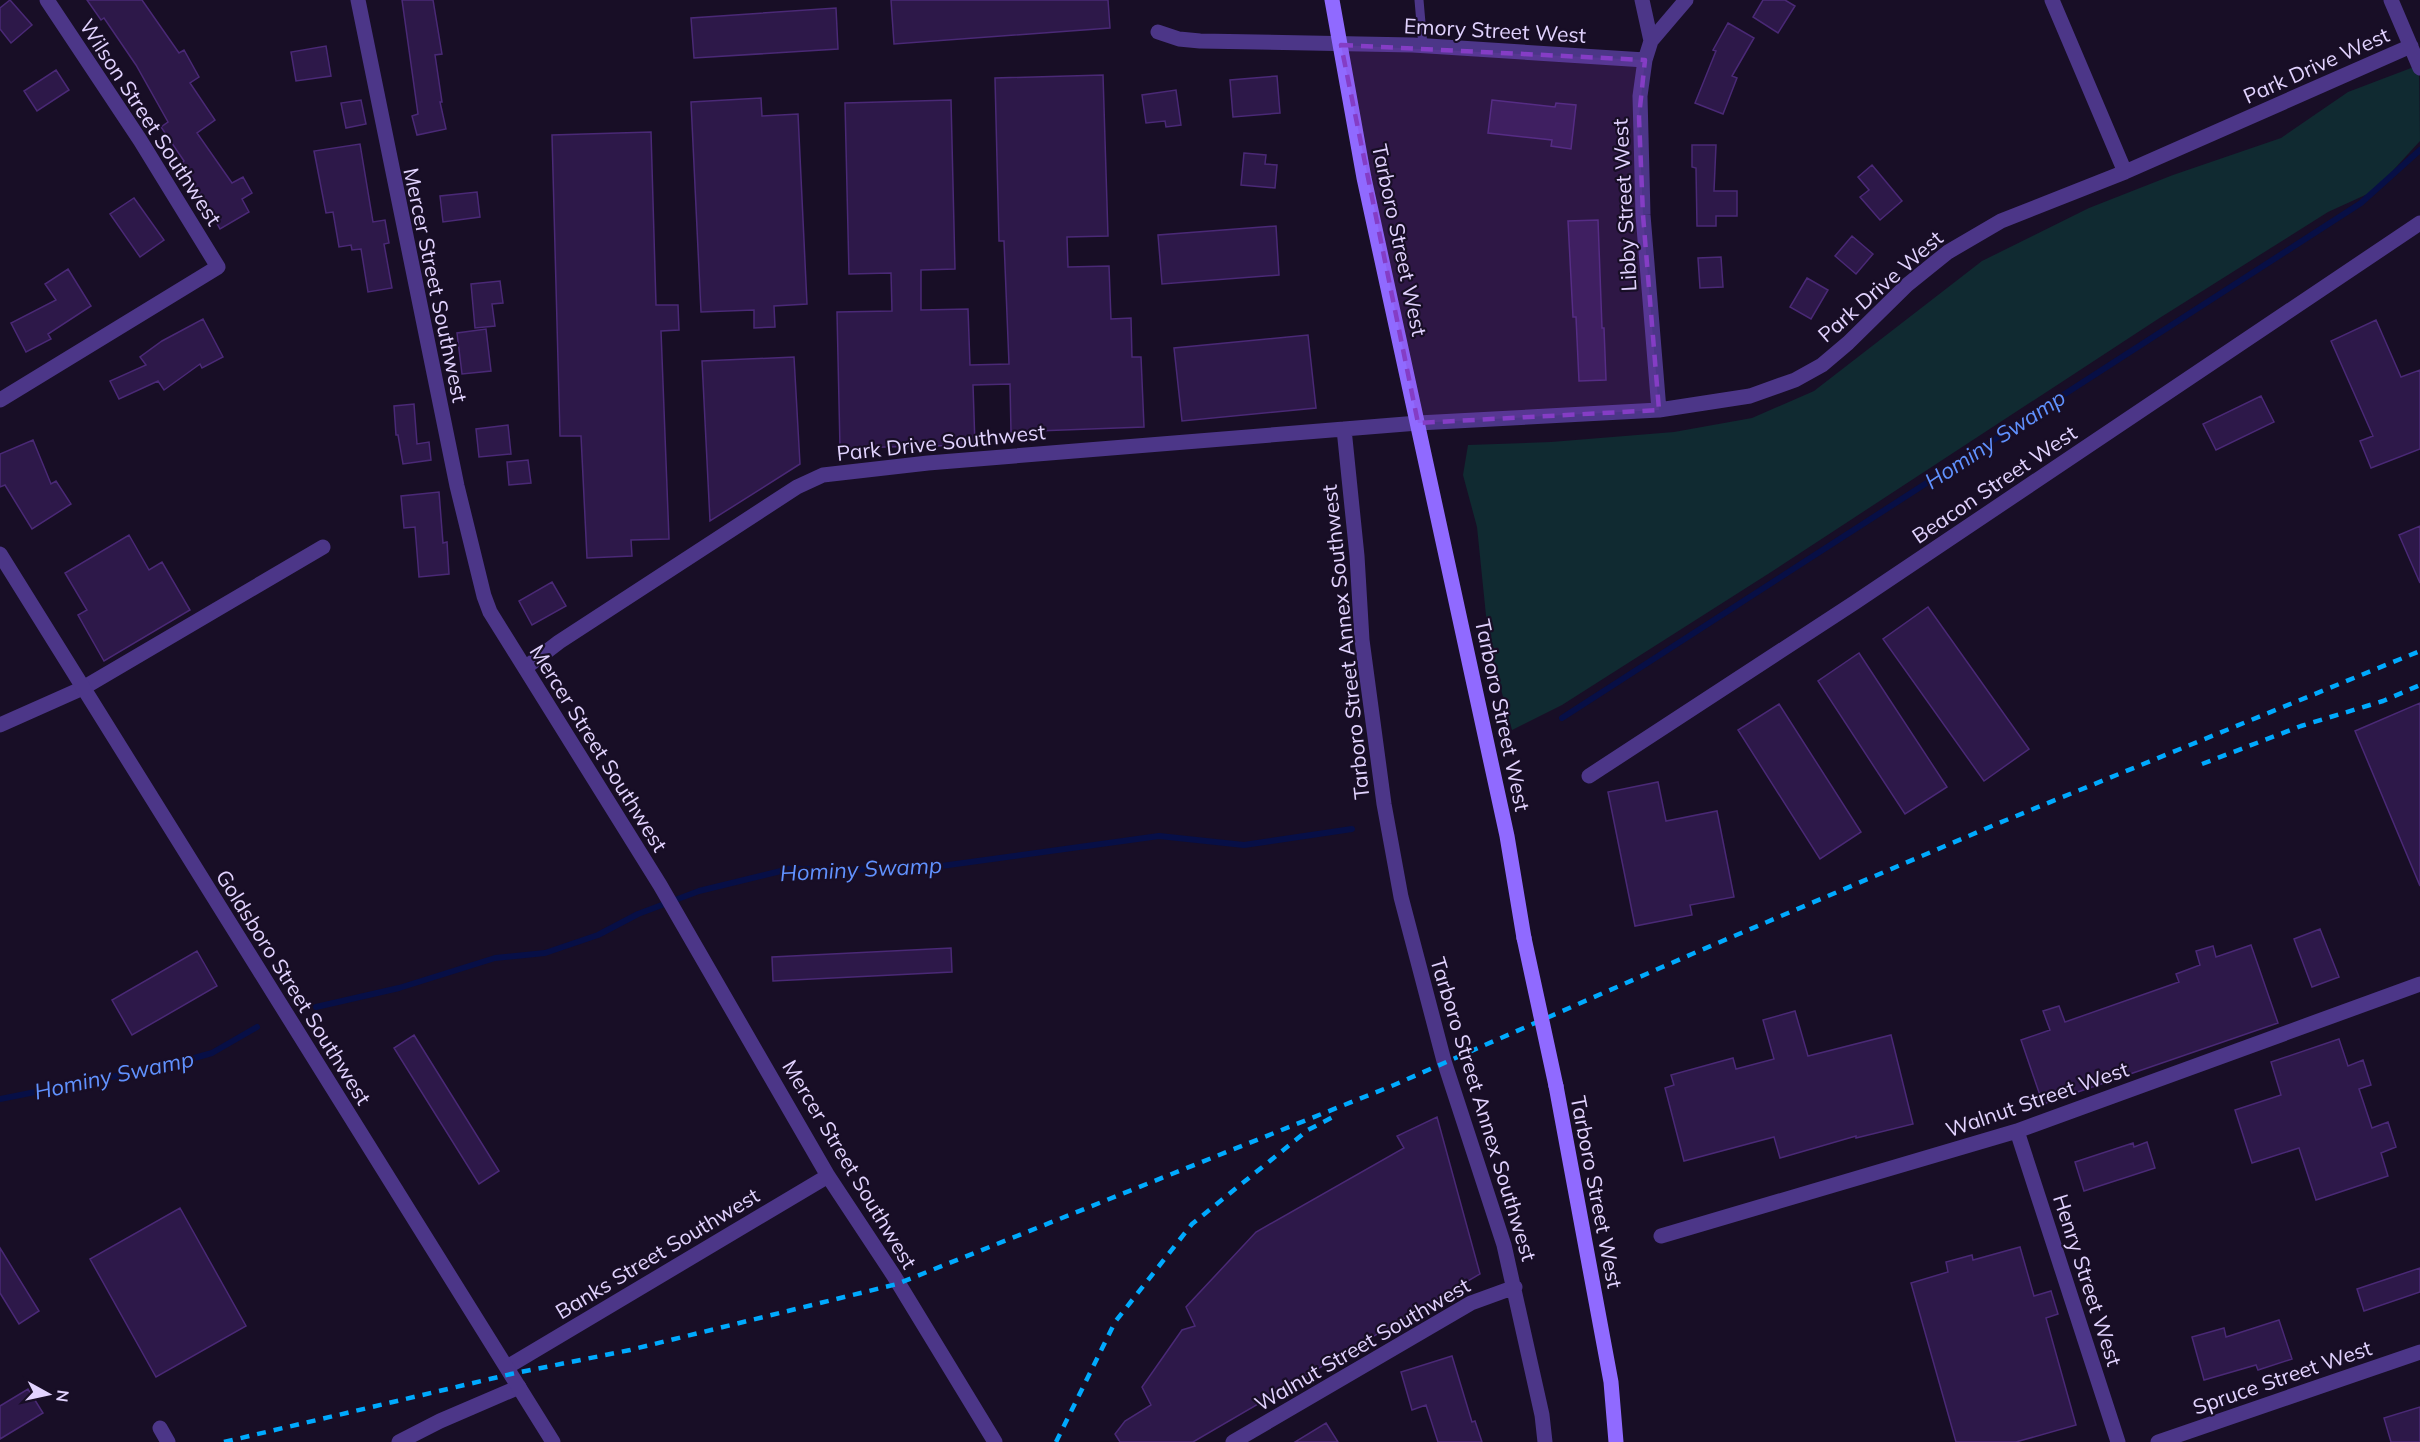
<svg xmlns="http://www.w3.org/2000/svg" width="2420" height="1442" font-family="Mulish,sans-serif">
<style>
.green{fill:#102a31}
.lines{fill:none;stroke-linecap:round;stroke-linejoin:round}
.stream{stroke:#070f46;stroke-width:6}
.building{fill:#2d1849;stroke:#4a2976;stroke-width:1.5}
.service{stroke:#4c3688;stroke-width:9}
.minor{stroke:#4c3688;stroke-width:15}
.tertiary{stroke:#4c3688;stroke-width:15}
.secondary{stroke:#906aff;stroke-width:15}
.rail{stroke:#00aafe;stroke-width:4.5;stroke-dasharray:9 8;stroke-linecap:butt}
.secondary-bridge{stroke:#906aff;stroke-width:15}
.marked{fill:#853dc5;fill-opacity:0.2;stroke:#853dc5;stroke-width:4.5;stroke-dasharray:12 8;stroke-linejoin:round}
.labels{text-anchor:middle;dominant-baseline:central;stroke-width:4.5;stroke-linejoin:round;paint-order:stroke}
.street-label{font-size:21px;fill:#e2d3ff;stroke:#180e26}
.water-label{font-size:22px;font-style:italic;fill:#6192ff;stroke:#180e26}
</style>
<rect width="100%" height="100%" fill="#180e26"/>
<path class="green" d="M 2419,65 L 2420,141 L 2374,191 L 2328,212 L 2158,319 L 1768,574 L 1562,705 L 1512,730 L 1489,645 L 1477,527 L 1463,475 L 1468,445 L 1551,442 L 1674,432 L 1752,418 L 1814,391 L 1982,261 L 2089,208 L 2173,175 L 2281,138 L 2348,92 Z"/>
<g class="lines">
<path class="stream" d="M 1562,718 L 2361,203 L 2420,150
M 316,1007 L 399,988 L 495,958 L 545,953 L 598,935 L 638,914 L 699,891 L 789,869 L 912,870 L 1159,836 L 1244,845 L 1352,829
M 0,1099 L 166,1066 L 212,1053 L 257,1027"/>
</g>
<path class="building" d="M 10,0 L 32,25 L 11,43 L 0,29 L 0,8 Z
M 87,0 L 142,0 L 179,53 L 184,50 L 199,77 L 190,83 L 215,120 L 197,133 L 232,183 L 243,177 L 252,193 L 242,199 L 249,212 L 220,229 L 204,200 L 180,165 L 184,161 L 161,127 L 168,122 L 136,65 L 104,18 L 101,20 Z
M 402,0 L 433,0 L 442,54 L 435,55 L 442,102 L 440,102 L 446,129 L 417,135 L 412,116 L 418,114 Z
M 891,0 L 1108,0 L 1110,28 L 894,44 Z
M 1763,0 L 1785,0 L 1795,6 L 1778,33 L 1753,17 Z
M 836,8 L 838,49 L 694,58 L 691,18 Z
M 1728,23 L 1754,38 L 1732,76 L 1737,78 L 1723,114 L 1695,103 L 1716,51 L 1713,50 Z
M 326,46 L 331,76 L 296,81 L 291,52 Z
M 56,70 L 69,90 L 37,111 L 24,91 Z
M 1103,75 L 1108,236 L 1067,237 L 1068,267 L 1109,266 L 1111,319 L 1131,318 L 1132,357 L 1141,357 L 1144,427 L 1011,432 L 1010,384 L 973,385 L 975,445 L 840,448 L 837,312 L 892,311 L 891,273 L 849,274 L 845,103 L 951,100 L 955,269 L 921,270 L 921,310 L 968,309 L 970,365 L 1009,364 L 1004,241 L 999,241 L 995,78 Z
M 1277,76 L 1280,113 L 1233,117 L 1230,80 Z
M 1176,90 L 1181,125 L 1166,127 L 1165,121 L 1146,123 L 1142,95 Z
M 761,98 L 762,116 L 798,114 L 807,304 L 774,306 L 775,327 L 754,328 L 754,310 L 701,312 L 691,102 Z
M 361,100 L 366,124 L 346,128 L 341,103 Z
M 1492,100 L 1555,107 L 1556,103 L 1576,105 L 1571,149 L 1551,146 L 1552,140 L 1488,133 Z
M 651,132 L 656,305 L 678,305 L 679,330 L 661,331 L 669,539 L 631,540 L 632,556 L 587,558 L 581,436 L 560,436 L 552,135 Z
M 360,144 L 373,222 L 385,220 L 389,243 L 384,244 L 392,288 L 368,292 L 361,249 L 352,250 L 351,245 L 339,247 L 333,212 L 326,213 L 314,151 Z
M 1692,145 L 1716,145 L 1714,191 L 1737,191 L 1737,216 L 1716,216 L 1716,226 L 1697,226 L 1696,168 L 1692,167 Z
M 1244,153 L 1266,155 L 1265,164 L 1277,165 L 1275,188 L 1241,185 Z
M 1872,165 L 1902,201 L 1880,220 L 1860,197 L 1869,190 L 1858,177 Z
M 477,192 L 480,217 L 443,222 L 440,196 Z
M 134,198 L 164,240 L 140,257 L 110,214 Z
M 1598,220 L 1602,328 L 1604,328 L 1606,380 L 1579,381 L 1576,317 L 1573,317 L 1568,221 Z
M 1276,226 L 1279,275 L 1162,284 L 1158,235 Z
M 1852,236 L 1873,254 L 1856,274 L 1835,256 Z
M 1721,257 L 1723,287 L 1700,288 L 1698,258 Z
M 68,269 L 91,306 L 48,334 L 51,339 L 26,352 L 11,323 L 56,300 L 45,284 Z
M 1807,278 L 1828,290 L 1811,319 L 1790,307 Z
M 500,281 L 503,303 L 492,304 L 495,326 L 475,328 L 471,284 Z
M 203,319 L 223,357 L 202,368 L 200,364 L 164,390 L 158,381 L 119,399 L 110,381 L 146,365 L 140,357 L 162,341 Z
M 2376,320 L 2401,377 L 2420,370 L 2420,449 L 2371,468 L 2360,441 L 2373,436 L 2331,341 Z
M 486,329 L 491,371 L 462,374 L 457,333 Z
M 1308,335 L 1316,408 L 1182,421 L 1174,348 Z
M 794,357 L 800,464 L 710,521 L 702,361 Z
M 2261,396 L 2274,422 L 2216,450 L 2203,424 Z
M 414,404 L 417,444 L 429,442 L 431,460 L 403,464 L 398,435 L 396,435 L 394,406 Z
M 508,425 L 511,454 L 479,457 L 476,429 Z
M 33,440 L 51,484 L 56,481 L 71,504 L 32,529 L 5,485 L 0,487 L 0,454 Z
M 528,460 L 531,483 L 509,485 L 507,462 Z
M 439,492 L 443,543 L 447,542 L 449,574 L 419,577 L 415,527 L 404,528 L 401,496 Z
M 2420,526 L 2420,583 L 2399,535 Z
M 129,535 L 149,570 L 162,562 L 190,610 L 104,661 L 78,615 L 87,610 L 65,573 Z
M 552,582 L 566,606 L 532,625 L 519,601 Z
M 1928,607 L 2029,749 L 1984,781 L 1883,639 Z
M 1859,653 L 1947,787 L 1905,814 L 1818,681 Z
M 2420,703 L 2420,886 L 2355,731 Z
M 1779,704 L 1861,832 L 1820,859 L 1738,730 Z
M 1658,782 L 1666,821 L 1717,811 L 1734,897 L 1690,905 L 1692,915 L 1635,926 L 1608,792 Z
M 2320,929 L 2339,977 L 2312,987 L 2294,939 Z
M 2251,945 L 2278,1023 L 2043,1104 L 2021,1040 L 2050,1030 L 2043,1011 L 2059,1006 L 2065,1022 L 2179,982 L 2176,974 L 2200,965 L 2196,951 L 2213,946 L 2216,957 Z
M 951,948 L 952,972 L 773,981 L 772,957 Z
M 197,951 L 217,986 L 132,1035 L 112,1000 Z
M 1795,1011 L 1808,1056 L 1891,1035 L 1913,1124 L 1856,1138 L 1856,1136 L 1780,1158 L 1774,1137 L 1684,1161 L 1665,1088 L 1674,1085 L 1671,1075 L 1733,1058 L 1736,1069 L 1774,1059 L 1763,1020 Z
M 414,1035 L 499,1171 L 479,1184 L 394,1048 Z
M 2339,1039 L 2348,1066 L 2363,1060 L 2371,1085 L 2359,1089 L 2372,1128 L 2388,1122 L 2396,1147 L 2381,1153 L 2388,1176 L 2316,1200 L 2299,1148 L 2252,1163 L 2235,1110 L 2281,1095 L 2271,1062 Z
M 1437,1117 L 1480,1274 L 1193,1442 L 1120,1442 L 1115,1434 L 1125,1421 L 1151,1405 L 1142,1387 L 1182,1330 L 1195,1326 L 1186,1307 L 1256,1232 L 1404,1148 L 1397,1136 Z
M 2147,1142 L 2155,1168 L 2084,1191 L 2075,1162 L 2133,1143 L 2134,1147 Z
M 180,1208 L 246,1326 L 156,1377 L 90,1259 Z
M 2020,1247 L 2034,1296 L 2051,1291 L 2058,1314 L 2046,1318 L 2076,1425 L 2016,1442 L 1956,1442 L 1911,1283 L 1948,1272 L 1946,1262 L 1972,1255 L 1973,1260 Z
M 0,1248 L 39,1311 L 19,1324 L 0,1293 Z
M 2420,1268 L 2420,1292 L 2364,1311 L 2357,1289 Z
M 2279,1320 L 2292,1359 L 2258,1370 L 2256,1365 L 2204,1380 L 2192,1337 L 2224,1328 L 2226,1337 Z
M 1452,1356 L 1472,1422 L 1475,1421 L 1482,1442 L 1438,1442 L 1426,1405 L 1412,1410 L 1401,1372 Z
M 28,1389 L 43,1413 L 0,1439 L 0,1406 Z
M 2420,1407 L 2420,1442 L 2391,1442 L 2384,1418 Z
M 1326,1423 L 1338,1442 L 1295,1442 Z"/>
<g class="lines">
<path class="service" d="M 1419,0 L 1423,46"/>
<path class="minor" d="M 358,0 L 457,486 L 484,596 L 490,612 L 660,885 L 828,1176 L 894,1276 L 995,1442
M 1642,0 L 1651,41 L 1645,60 L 1640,96 L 1643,215 L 1659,410
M 2052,0 L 2125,172
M 2391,0 L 2420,68
M 1158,32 L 1179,39 L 1200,41 L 1413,45 L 1645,60
M 1651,41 L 1686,0
M 0,400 L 218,267 L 140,140 L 47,0
M 1344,429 L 1357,556 L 1362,640 L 1384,804 L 1401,897 L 1444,1061 L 1504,1245 L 1542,1415 L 1545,1442
M 525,668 L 559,642 L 797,487 L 823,475 L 928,463 L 1418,423 L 1659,410 L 1750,396 L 1795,380 L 1822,365 L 1848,343 L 1907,285 L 1948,252 L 2001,221 L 2125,172 L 2411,46
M 0,725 L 83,688 L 323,547
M 1589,776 L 1854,603 L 2420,223
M 2017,1131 L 2118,1442
M 1661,1236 L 2017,1131 L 2420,984
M 507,1367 L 828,1176
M 160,1428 L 168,1442
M 399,1442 L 440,1421 L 519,1387
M 1233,1442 L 1471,1303 L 1515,1287
M 2158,1442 L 2420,1352"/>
<path class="tertiary" d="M 0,554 L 553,1442"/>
<path class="secondary" d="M 1332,0 L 1364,178 L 1507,836 L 1524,938
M 1556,1086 L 1611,1382 L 1616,1442"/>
<path class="rail" d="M 2202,764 L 2301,726 L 2383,701 L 2420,685
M 224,1442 L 511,1374 L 630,1350 L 897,1284 L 1394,1085 L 1692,954 L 1999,823 L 2420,651
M 1056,1442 L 1115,1322 L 1192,1224 L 1308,1130 L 1333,1117"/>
<path class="secondary-bridge" d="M 1524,938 L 1556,1086"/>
</g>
<path class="marked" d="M 1341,45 L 1645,60 L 1639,117 L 1643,215 L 1659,410 L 1418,423 Z"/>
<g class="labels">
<g class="street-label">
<text transform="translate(1495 30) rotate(3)">Emory Street West</text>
<text transform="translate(2316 65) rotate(-24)">Park Drive West</text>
<text transform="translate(151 122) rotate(57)">Wilson Street Southwest</text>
<text transform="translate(1624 205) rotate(-93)">Libby Street West</text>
<text transform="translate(1400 240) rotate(78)">Tarboro Street West</text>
<text transform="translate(436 285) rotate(78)">Mercer Street Southwest</text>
<text transform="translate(1880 286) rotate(-41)">Park Drive West</text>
<text transform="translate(941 442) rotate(-6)">Park Drive Southwest</text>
<text transform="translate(1994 484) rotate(-34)">Beacon Street West</text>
<text transform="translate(1345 642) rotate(-96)">Tarboro Street Annex Southwest</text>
<text transform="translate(1503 715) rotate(78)">Tarboro Street West</text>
<text transform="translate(599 748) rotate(58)">Mercer Street Southwest</text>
<text transform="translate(294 987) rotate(58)">Goldsboro Street Southwest</text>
<text transform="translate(2037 1099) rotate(-19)">Walnut Street West</text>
<text transform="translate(1484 1109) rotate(73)">Tarboro Street Annex Southwest</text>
<text transform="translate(850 1164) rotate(59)">Mercer Street Southwest</text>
<text transform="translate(1597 1192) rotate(79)">Tarboro Street West</text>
<text transform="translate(657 1253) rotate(-31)">Banks Street Southwest</text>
<text transform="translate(2088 1280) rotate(72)">Henry Street West</text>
<text transform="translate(1362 1344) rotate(-30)">Walnut Street Southwest</text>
<text transform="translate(2282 1377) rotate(-19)">Spruce Street West</text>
</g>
<g class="water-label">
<text transform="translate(1995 439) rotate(-33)">Hominy Swamp</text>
<text transform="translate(861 869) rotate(-3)">Hominy Swamp</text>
<text transform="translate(114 1075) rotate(-12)">Hominy Swamp</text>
</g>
</g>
<g transform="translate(48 1394) rotate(98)" stroke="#180e26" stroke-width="4.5" paint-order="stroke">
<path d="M0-4.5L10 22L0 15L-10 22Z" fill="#e2d3ff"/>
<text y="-9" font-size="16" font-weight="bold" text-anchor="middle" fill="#e2d3ff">N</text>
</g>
</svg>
